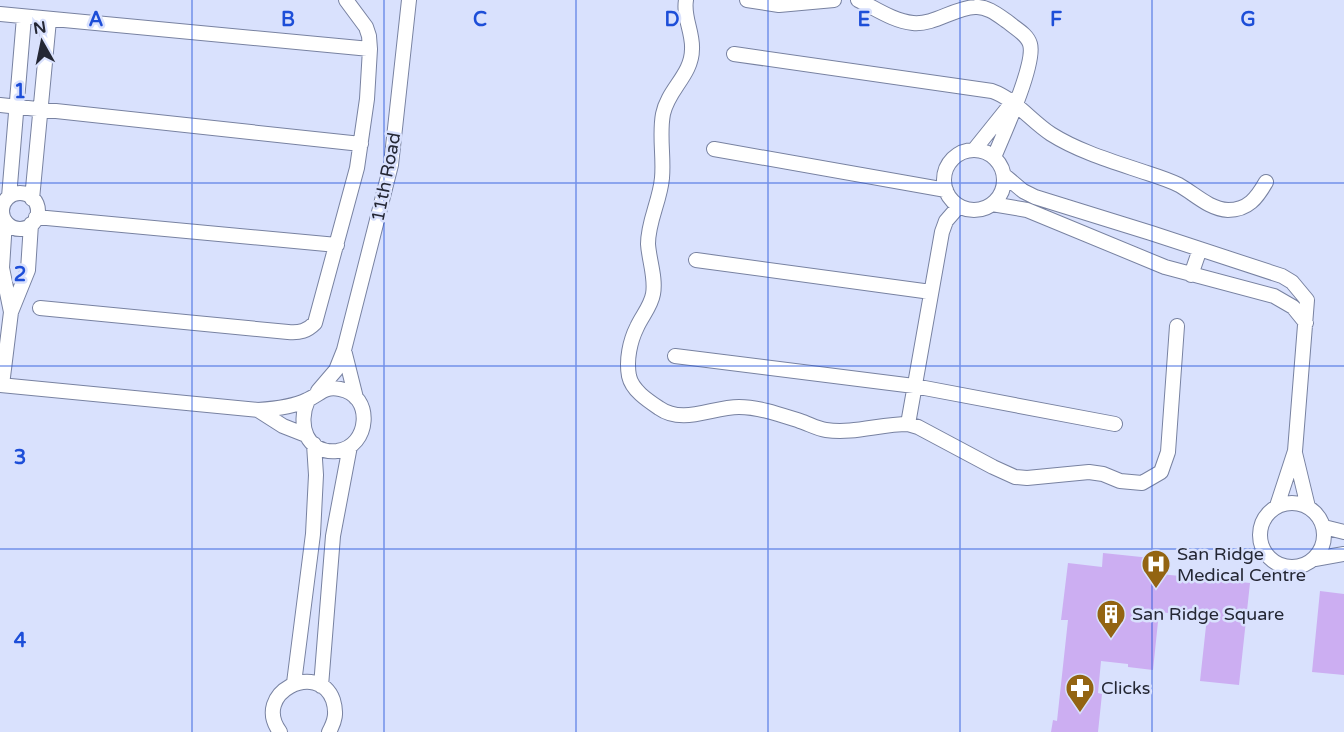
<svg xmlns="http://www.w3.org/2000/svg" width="1344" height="732" font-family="'Varela Round',sans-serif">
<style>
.building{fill:#ccaef2}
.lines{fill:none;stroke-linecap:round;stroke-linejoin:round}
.minor-casing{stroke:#7882a1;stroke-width:16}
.minor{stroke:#fff;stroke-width:14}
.grid{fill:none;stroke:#1d4ed8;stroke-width:1.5;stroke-opacity:0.55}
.labels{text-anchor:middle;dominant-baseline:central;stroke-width:5;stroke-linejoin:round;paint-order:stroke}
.street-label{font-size:18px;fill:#242734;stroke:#d9e1fd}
.poi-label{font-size:18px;fill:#242734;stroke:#d9e1fd;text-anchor:start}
.grid-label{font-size:20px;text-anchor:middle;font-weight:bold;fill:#1d4ed8;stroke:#d9e1fd;stroke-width:5;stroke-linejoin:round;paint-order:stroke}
</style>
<rect width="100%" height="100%" fill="#d9e1fd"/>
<path class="building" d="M 1103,553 L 1151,558 L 1150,573 L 1250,583 L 1239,685 L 1200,681 L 1207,617 L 1159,612 L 1153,670 L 1128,667 L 1128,664 L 1101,661 L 1098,693 L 1102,694 L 1098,732 L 1051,732 L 1053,720 L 1057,721 L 1068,620 L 1061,620 L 1068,563 L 1102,567 Z
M 1320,591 L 1344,594 L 1344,675 L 1312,672 Z"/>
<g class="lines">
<g class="minor-casing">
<path id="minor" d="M 686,0 C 683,17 693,32 692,49 C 692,75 668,89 663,114 C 659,135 664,157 662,178 C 660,201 648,221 648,244 C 649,260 656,278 653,294 C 651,306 642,316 637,327 C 630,341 626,360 629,376 C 632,390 647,400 659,408 C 683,425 712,407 739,407 C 759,407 781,415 800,421 C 809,424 818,429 826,430 C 854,434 880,424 908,424 L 918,427 L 993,467 L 1015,477 L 1027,478 L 1089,472 L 1103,474 L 1120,481 L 1142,483 L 1161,472 L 1168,452 L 1177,326
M 747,0 L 779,5 L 834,0
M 858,0 C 875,8 893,21 913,23 C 934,25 954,8 975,7 C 987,6 998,15 1008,22 C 1016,29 1027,34 1030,44 C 1036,63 1003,136 994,157
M 0,14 L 370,49
M 734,54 L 992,91 C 1015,99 1031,121 1051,134 C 1078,151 1111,161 1141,171 C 1153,175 1167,179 1179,185 C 1195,194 1209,209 1228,210 C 1248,210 1257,198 1266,182
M 0,105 L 361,144
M 714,149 L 946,190
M 974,150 L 1015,99
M944 180a30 30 0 1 1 60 0a30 30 0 1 1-60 0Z
M 1004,175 L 1023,191 L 1035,197 L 1151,233 L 1282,276 L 1292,282 L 1307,300 L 1295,451 L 1277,506
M2 211a18 18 0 1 1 36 0a18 18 0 1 1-36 0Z
M 9,197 L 24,17
M 32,199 L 49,20
M 992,204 L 1027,210 L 1165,267 L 1274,296 L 1293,307 L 1306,323
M 36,217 L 337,245
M 5,221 L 2,268 L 11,312
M 696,260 L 931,292
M 1191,275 L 1200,249
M 40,308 L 288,332 C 300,333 307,331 315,323 L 357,168 L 367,99 L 370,49 L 369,36 L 366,27 L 346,0
M 344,350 L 356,398
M 675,356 L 914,386 L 1115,424
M 0,385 L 258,410 C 273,409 293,407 307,400 C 321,394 323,386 340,389 C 374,395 370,447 337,451 C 306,454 297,424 308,400
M 2,385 L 11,312 L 28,270 L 31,224
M 318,391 L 336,370 L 344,350 L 391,165 L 409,0
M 258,410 L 283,426 L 306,435
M 908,424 L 942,232 L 946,221 L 959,206
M 1295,453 L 1308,507
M1260 535a32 32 0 1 1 64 0a32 32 0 1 1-64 0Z
M 1324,527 L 1344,532
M 1315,559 L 1344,554
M 294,683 L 313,534 L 316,475 L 314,444
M 321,686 L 333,536 L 350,446
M 280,732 C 251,693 318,660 333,700 C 337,713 335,721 329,732"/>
</g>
<use href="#minor" class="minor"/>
</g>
<path class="grid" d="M 192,0 L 192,732M 384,0 L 384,732M 576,0 L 576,732M 768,0 L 768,732M 960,0 L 960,732M 1152,0 L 1152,732M 0,183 L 1344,183M 0,366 L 1344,366M 0,549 L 1344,549"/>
<defs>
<g id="hospital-pin" transform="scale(1.5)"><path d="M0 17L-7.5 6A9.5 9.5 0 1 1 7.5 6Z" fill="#936412" stroke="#d9e1fd"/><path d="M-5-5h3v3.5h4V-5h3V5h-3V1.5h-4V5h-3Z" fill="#fff"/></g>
<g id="building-pin" transform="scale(1.5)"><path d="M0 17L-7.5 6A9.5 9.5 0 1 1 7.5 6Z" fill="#936412" stroke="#d9e1fd"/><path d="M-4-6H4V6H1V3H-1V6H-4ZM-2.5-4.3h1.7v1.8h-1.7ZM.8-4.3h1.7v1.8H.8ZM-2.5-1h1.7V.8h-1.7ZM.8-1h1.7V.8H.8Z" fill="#fff"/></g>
<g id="pharmacy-pin" transform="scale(1.5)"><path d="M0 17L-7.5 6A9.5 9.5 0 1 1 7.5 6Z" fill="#936412" stroke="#d9e1fd"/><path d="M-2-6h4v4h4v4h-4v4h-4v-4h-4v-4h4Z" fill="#fff"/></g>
</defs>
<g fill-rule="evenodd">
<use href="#hospital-pin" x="1156" y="564"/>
<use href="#building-pin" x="1111" y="614"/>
<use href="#pharmacy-pin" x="1080" y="688"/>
</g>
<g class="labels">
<g class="street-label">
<text transform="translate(386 177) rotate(-79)">11th Road</text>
</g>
<g class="poi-label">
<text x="1177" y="554">San Ridge<tspan x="1177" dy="21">Medical Centre</tspan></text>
<text x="1132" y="614">San Ridge Square</text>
<text x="1101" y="688">Clicks</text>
</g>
</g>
<g class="grid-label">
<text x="96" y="26">A</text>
<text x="288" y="26">B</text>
<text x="480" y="26">C</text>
<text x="672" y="26">D</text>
<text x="864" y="26">E</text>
<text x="1056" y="26">F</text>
<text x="1248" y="26">G</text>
<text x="20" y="98">1</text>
<text x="20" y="281">2</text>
<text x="20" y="464">3</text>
<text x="20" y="647">4</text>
</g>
<g transform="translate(42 42) rotate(351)" stroke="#d9e1fd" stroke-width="4.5" paint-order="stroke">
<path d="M0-4.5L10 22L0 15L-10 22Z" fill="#242734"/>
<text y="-9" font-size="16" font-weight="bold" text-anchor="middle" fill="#242734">N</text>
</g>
</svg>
